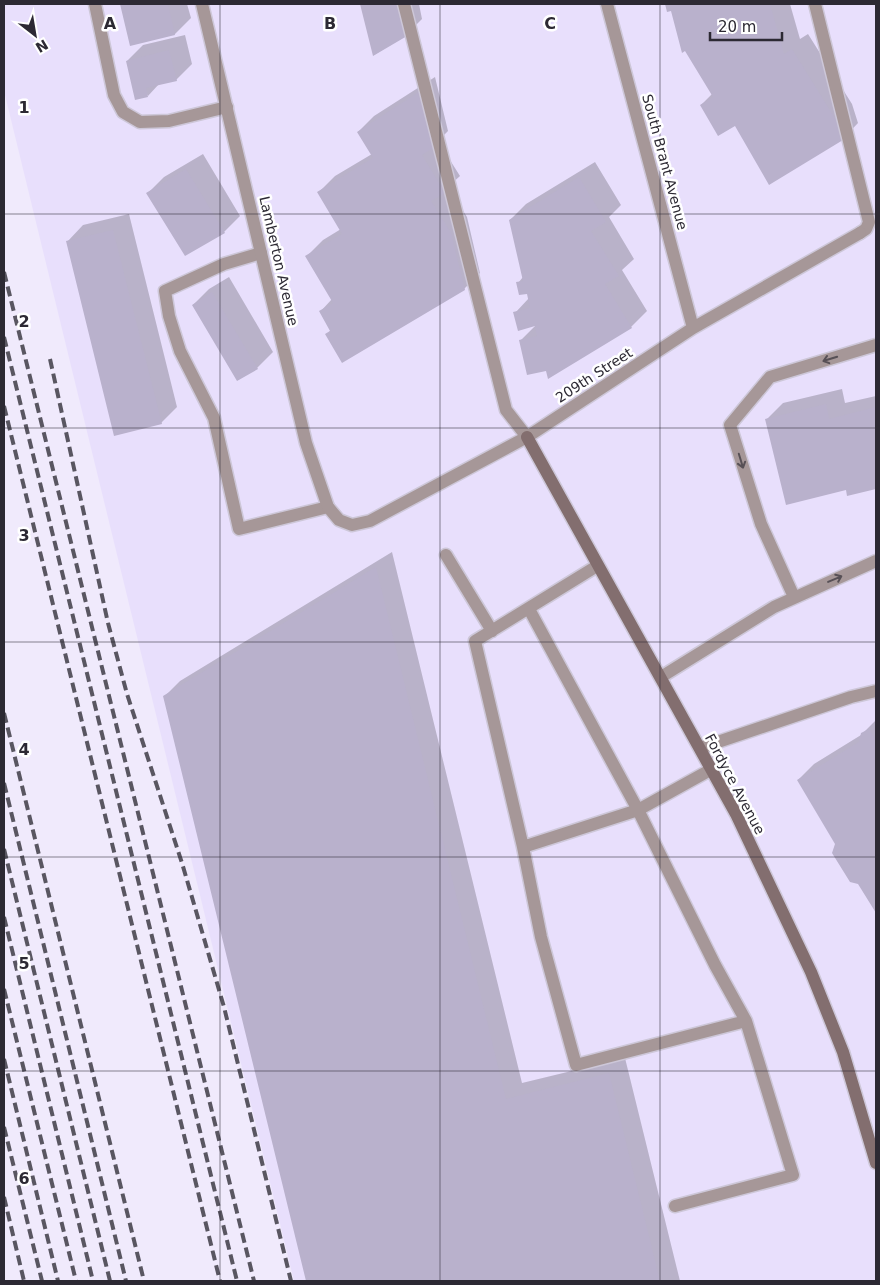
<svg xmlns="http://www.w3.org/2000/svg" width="880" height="1285" font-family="'DejaVu Sans',sans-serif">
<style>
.built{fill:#e8dffc}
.shadow{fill:#0003}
.building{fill:#b9b1cc}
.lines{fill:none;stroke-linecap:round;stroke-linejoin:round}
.lane-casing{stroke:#cdc7d8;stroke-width:15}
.street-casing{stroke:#cdc7d8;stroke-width:15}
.secondary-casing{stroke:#cdc7d8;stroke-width:15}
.lane{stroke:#a69798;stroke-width:12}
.street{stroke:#a69798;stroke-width:12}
.secondary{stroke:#836e6f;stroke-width:12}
.rail{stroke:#595661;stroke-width:4;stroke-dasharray:10 5;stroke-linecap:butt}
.oneway{stroke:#575056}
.grid{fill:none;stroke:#2c2933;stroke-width:1;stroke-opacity:0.55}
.labels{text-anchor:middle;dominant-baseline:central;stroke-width:5;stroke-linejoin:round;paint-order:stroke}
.street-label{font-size:14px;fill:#2c2933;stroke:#fff}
.grid-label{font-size:16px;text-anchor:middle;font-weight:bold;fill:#2c2933;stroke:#fff;stroke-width:5;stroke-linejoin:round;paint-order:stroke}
</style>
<rect width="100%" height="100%" fill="#f0eafc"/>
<path class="built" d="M 4,4 L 876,4 L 876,1281 L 294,1281 L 4,91 Z"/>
<path class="shadow" d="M 121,4 L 187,4 L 191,18 L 175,34 L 131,45 Z
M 362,4 L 419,4 L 422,19 L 406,35 L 374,55 Z
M 666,4 L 790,4 L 800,39 L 808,34 L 852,104 L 858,123 L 842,140 L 735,125 L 701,105 L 712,94 L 672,10 L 668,11 Z
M 185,35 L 192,64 L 176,80 L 159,84 L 148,96 L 127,61 L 143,45 Z
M 435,77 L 448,131 L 438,141 L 460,176 L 448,187 L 467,217 L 480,273 L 464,289 L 326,335 L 331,330 L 320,312 L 332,299 L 307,256 L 323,240 L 341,229 L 319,192 L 335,176 L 372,154 L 358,132 L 374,116 Z
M 203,154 L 240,216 L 224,232 L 148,193 L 164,177 Z
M 595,162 L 621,205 L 609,217 L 634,259 L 622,270 L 647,311 L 631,327 L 546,369 L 521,340 L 536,325 L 515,313 L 529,298 L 528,292 L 518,283 L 523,277 L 510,220 L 526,204 Z
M 129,214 L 177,407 L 161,423 L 67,242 L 83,225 Z
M 229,277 L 273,352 L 257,368 L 238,380 L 193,305 L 209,289 Z
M 842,389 L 845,403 L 876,396 L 876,488 L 848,494 L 847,489 L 767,419 L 783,403 Z
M 392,552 L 522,1083 L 625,1058 L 680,1281 L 307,1281 L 164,697 L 180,681 Z
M 876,720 L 876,911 L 798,780 L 814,764 L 861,735 Z"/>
<path class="building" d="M 120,4 L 168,4 L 175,35 L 130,46 Z
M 360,4 L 399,4 L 407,36 L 373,56 Z
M 665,4 L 770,4 L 784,54 L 792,49 L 836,120 L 843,140 L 769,185 L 735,126 L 718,136 L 700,105 L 713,97 L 685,51 L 682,53 L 671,11 L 667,12 Z
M 169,50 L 177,81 L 146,88 L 148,97 L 135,100 L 126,61 Z
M 419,92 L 433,148 L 422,155 L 445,193 L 431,201 L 451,233 L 465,290 L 342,363 L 325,334 L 330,331 L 319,311 L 333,303 L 305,256 L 342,234 L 317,192 L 373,158 L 357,132 Z
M 186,169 L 225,233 L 185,256 L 146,193 Z
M 579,177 L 606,222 L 591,231 L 619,276 L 605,284 L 632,328 L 548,379 L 546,371 L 527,375 L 519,340 L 537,336 L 535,326 L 518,331 L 513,312 L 530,308 L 527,294 L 519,295 L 516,282 L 523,281 L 509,220 Z
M 113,230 L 162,424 L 114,436 L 66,241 Z
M 212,292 L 258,369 L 237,381 L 192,305 Z
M 826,404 L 829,419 L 876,407 L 876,489 L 847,496 L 846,490 L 786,505 L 765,419 Z
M 376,567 L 506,1099 L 609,1073 L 660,1281 L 306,1281 L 163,696 Z
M 869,729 L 876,741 L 876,913 L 858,884 L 850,882 L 832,853 L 835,844 L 797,780 L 859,742 L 861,733 Z"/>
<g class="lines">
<g class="lane-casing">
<path id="lane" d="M 95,4 L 114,95 L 123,112 L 140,122 L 169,121 L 227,107
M 404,4 L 506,410 L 527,437
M 815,4 L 869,222 L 866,229 L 860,233
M 261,253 L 224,264 L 165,291 L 169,316 L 180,351 L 214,418 L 239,529 L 328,507
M 446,555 L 492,631
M 794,597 L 761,524 L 730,425 L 770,377 L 876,345
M 529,609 L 638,810 L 715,965 L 746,1021 L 576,1065 L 541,937 L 523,847 L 475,641 L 597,566
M 661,677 L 774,607 L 876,561
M 700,748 L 851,697 L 876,691
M 523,847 L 638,810 L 712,769
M 675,1206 L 793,1175 L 746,1021"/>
</g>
<g class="street-casing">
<path id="street" d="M 202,4 L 306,443 L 328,507 L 339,520 L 352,525 L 370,521 L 527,437 L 693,328 L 860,233
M 607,4 L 693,328"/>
</g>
<g class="secondary-casing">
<path id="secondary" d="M 527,437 L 736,814 L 811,972 L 843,1052 L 876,1163"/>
</g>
<use href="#lane" class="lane"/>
<use href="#street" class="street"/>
<use href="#secondary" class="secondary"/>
<path class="rail" d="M 4,272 L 254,1281
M 4,337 L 237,1281
M 50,359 L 108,623 L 127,694 L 182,863 L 224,1007 L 291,1281
M 4,406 L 220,1281
M 4,713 L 144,1281
M 4,783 L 126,1281
M 4,849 L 110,1281
M 4,917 L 93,1281
M 4,989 L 76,1281
M 4,1059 L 58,1281
M 4,1127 L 42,1281
M 4,1197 L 24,1281"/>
</g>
<defs><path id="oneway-shaft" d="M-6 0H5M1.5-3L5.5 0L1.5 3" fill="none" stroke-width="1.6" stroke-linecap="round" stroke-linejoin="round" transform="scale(1.25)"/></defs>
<g class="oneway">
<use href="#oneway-shaft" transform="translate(830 359) rotate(163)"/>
<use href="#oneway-shaft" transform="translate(741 461) rotate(73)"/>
<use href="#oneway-shaft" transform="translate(835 579) rotate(-23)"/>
</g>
<path class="grid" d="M 220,4 L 220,1281M 440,4 L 440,1281M 660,4 L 660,1281M 4,214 L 876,214M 4,428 L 876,428M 4,642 L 876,642M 4,857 L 876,857M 4,1071 L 876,1071"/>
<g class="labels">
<g class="street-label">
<text transform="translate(665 162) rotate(75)">South Brant Avenue</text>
<text transform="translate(279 261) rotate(77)">Lamberton Avenue</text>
<text transform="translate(594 375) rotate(-33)">209th Street</text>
<text transform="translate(735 784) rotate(62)">Fordyce Avenue</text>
</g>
</g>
<g class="grid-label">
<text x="110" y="29">A</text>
<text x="330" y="29">B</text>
<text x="550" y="29">C</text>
<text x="24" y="113">1</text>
<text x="24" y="327">2</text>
<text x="24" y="541">3</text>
<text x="24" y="755">4</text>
<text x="24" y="969">5</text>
<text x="24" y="1184">6</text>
</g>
<rect width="880" height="1285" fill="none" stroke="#2c2933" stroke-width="10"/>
<g transform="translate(35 35) rotate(149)" stroke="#ffffff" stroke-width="4" paint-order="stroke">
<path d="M0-4L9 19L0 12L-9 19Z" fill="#2c2933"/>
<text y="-8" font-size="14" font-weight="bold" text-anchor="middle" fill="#2c2933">N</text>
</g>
<path d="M710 32v8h72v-8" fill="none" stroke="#2c2933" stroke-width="2.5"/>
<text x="718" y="32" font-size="15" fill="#2c2933" stroke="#ffffff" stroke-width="4" paint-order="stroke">20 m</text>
</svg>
